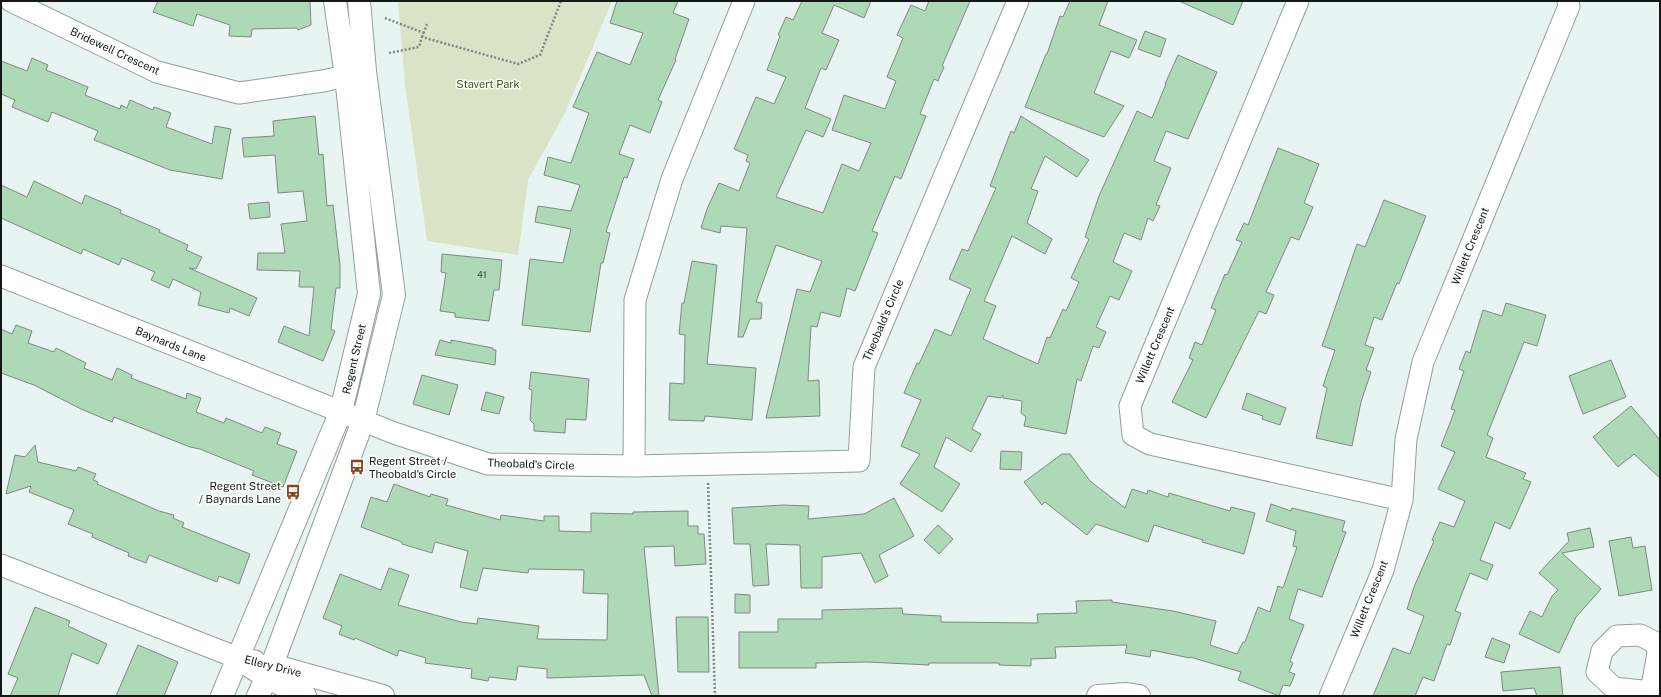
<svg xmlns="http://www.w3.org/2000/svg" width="1661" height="697" font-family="'Public Sans',sans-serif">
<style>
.green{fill:#d8e4c5}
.building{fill:#add9b6;stroke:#808982}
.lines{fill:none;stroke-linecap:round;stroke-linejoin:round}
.minor-casing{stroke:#939e9b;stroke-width:23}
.tertiary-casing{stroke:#939e9b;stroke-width:24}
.path{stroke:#7e8784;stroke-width:2.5;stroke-dasharray:2 2;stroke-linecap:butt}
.minor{stroke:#fff;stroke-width:21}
.tertiary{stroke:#fff;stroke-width:22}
.labels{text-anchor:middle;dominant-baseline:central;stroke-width:3;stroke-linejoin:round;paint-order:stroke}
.number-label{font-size:9px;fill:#3a483f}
.street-label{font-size:11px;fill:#141817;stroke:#fcfffe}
.park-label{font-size:11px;fill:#43560c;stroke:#fcfffe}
.poi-label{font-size:11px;fill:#141817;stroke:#fcfffe;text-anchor:start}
</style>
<rect width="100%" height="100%" fill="#e8f4f1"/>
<path class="green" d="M 398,1 L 612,1 L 565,113 L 528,180 L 518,255 L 427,241 L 405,85 Z"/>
<path class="building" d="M 158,1 L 310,1 L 311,25 L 298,30 L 297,28 L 252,29 L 251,37 L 229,36 L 230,25 L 197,14 L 193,26 L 153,12 Z
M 617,1 L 678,1 L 673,13 L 689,19 L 675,59 L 676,60 L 658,100 L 662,102 L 650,133 L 630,125 L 619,154 L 634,159 L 627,178 L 624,177 L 606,232 L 610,233 L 603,263 L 601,263 L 590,332 L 522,325 L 530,259 L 563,263 L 571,229 L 535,222 L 538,206 L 571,211 L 580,185 L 544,175 L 548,157 L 571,163 L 589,113 L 573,107 L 597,52 L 630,65 L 643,33 L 610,23 Z
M 802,1 L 871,1 L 864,18 L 834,5 L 822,33 L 839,40 L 826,70 L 821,68 L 805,108 L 831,119 L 823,137 L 806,130 L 776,197 L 823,213 L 842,164 L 859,171 L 871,143 L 832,130 L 844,95 L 885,109 L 896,81 L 887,77 L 903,38 L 897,35 L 911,5 L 925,11 L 929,1 L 970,1 L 942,66 L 944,67 L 938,81 L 934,79 L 920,114 L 926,116 L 901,179 L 895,176 L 872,231 L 878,233 L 855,291 L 847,288 L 840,317 L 821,312 L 817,327 L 811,326 L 808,381 L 819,380 L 820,416 L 766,418 L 797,289 L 810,292 L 822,261 L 776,245 L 756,302 L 762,303 L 761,319 L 750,319 L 743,337 L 738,337 L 747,228 L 721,226 L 720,233 L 701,228 L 707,209 L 719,183 L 739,191 L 750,163 L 746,161 L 748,155 L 734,149 L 756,97 L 774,104 L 786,77 L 767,70 L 780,36 L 778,35 L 786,17 L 793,20 Z
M 1070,1 L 1108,1 L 1099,25 L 1137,40 L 1129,58 L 1111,51 L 1094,93 L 1124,106 L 1104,137 L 1025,107 L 1046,54 L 1047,54 L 1060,16 L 1063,17 Z
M 1179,1 L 1243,1 L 1233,25 Z
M 1145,31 L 1166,39 L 1160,57 L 1138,49 Z
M 1178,55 L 1217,72 L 1188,139 L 1166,131 L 1154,161 L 1171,168 L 1156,205 L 1160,206 L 1153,221 L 1148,218 L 1141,240 L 1124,233 L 1113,262 L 1132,271 L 1119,300 L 1110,296 L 1096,327 L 1106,332 L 1099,348 L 1093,346 L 1081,381 L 1077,379 L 1066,434 L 1024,426 L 1026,417 L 1021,413 L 1022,401 L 1003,398 L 1003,395 L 1001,398 L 988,396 L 972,429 L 981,434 L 971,452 L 946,437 L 934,467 L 960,484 L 942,512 L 900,484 L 920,454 L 901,446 L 921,400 L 904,393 L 917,363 L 919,364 L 935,329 L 951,336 L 971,289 L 949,279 L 962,249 L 968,251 L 996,188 L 990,186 L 1011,131 L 1014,133 L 1021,116 L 1089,160 L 1077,177 L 1045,156 L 1031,189 L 1038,191 L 1027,223 L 1052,239 L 1045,254 L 1012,236 L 984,301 L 996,306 L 983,339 L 1038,364 L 1047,337 L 1050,338 L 1063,309 L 1066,311 L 1079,282 L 1071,278 L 1089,239 L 1085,237 L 1099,196 L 1137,111 L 1152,118 L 1166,84 L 1165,84 Z
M 32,58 L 48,65 L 46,70 L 88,87 L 85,95 L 120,109 L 121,105 L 127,108 L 130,100 L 153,110 L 154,107 L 171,113 L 166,127 L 212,144 L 215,126 L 231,129 L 222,179 L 170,170 L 94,140 L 98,131 L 52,112 L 48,122 L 12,107 L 15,100 L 1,94 L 1,61 L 27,71 Z
M 315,116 L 319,155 L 323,154 L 327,206 L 333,205 L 340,265 L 340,288 L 336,288 L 331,329 L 335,331 L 323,361 L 278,342 L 284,326 L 309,336 L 314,287 L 299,287 L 300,271 L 257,270 L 258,253 L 285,253 L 281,224 L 307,221 L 303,191 L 278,193 L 275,155 L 244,157 L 242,138 L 274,136 L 273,121 Z
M 1278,148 L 1319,164 L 1304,203 L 1313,207 L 1299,240 L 1291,237 L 1266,292 L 1274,295 L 1266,314 L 1259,311 L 1206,418 L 1172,402 L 1193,360 L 1189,358 L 1195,342 L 1202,345 L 1216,310 L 1211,308 L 1225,274 L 1227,275 L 1242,242 L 1236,240 L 1244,223 L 1248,225 Z
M 34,181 L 82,204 L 85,195 L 121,210 L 120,213 L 160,230 L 159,232 L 188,245 L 186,250 L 202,257 L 196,269 L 189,268 L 257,298 L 249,316 L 230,308 L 229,313 L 198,305 L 201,292 L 173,279 L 169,288 L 151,280 L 155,272 L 122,258 L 119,265 L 83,249 L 81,254 L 1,218 L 1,185 L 27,197 Z
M 1384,200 L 1426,216 L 1399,284 L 1397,283 L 1382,320 L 1374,317 L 1365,345 L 1374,348 L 1366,370 L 1371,372 L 1361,402 L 1352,446 L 1316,438 L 1327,388 L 1323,386 L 1335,350 L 1322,346 L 1357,244 L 1365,247 Z
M 269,202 L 270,217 L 250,219 L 248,204 Z
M 442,254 L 502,260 L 499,290 L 494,290 L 489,321 L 455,317 L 455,313 L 440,311 L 446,273 L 441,272 Z
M 692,261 L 717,265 L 707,364 L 756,368 L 752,420 L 705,416 L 704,421 L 669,420 L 670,383 L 684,384 L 685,335 L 679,334 L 682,303 L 684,303 Z
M 1506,303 L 1546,315 L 1537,346 L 1524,342 L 1487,435 L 1493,438 L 1486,457 L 1526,473 L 1523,479 L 1531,482 L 1510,529 L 1495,522 L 1480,560 L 1493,565 L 1487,580 L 1470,573 L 1455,611 L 1461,613 L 1450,645 L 1447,644 L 1434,681 L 1423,677 L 1415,696 L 1373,696 L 1393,648 L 1410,654 L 1424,616 L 1407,609 L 1414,587 L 1434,541 L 1432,540 L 1440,522 L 1454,527 L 1465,501 L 1438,489 L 1455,452 L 1441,446 L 1455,410 L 1451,409 L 1464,371 L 1459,369 L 1466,351 L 1470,353 L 1483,310 L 1502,316 Z
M 16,325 L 32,331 L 28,343 L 54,352 L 56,348 L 86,363 L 84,368 L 112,380 L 117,368 L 132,375 L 131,378 L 186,399 L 187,393 L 201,398 L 196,412 L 224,423 L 226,418 L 262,433 L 265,427 L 281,433 L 277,444 L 297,451 L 283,487 L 252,475 L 254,471 L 200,449 L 190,447 L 114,417 L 112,422 L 81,409 L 34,385 L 1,373 L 1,329 L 12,334 Z
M 440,340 L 451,343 L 451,340 L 493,348 L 493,350 L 496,350 L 495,365 L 435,355 Z
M 1611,360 L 1626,397 L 1583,414 L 1569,376 Z
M 531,372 L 589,379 L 586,420 L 566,419 L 565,433 L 534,431 L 534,424 L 530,420 L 532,390 L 529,389 Z
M 422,375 L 458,385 L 449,415 L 413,404 Z
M 486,392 L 504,397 L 499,414 L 481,410 Z
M 1247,393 L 1286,408 L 1280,425 L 1262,419 L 1263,416 L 1242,409 Z
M 1631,406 L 1660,440 L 1660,478 L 1634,454 L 1618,467 L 1593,437 Z
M 35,445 L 38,462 L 76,471 L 78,467 L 96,474 L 93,480 L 98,482 L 97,484 L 159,511 L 174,515 L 173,518 L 184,523 L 182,527 L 250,554 L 239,584 L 219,576 L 217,582 L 149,555 L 146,563 L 128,556 L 129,553 L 92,537 L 93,534 L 68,524 L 74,510 L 29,492 L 31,486 L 6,494 L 15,455 L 25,457 Z
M 1001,451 L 1022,452 L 1021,470 L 1000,469 Z
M 1062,454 L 1070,454 L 1090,481 L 1125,508 L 1132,489 L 1147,494 L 1148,490 L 1168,497 L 1169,493 L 1230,511 L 1231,507 L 1255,513 L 1244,554 L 1202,542 L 1203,540 L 1154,525 L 1148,542 L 1096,524 L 1087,535 L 1045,502 L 1042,505 L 1024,482 Z
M 394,484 L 430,497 L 431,494 L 448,499 L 446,505 L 500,520 L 501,515 L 544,521 L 544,516 L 559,516 L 559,531 L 591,532 L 591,513 L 633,514 L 633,512 L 688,511 L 688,526 L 698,526 L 698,534 L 704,534 L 706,564 L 675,566 L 674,546 L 644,547 L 659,696 L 652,696 L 644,675 L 547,678 L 547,669 L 518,666 L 516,680 L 489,677 L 488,681 L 471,678 L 472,669 L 425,663 L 426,658 L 399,650 L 397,656 L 355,638 L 354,640 L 339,634 L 342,626 L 323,618 L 340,574 L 381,590 L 389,568 L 409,575 L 398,605 L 461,622 L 477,624 L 478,618 L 539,626 L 537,639 L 607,640 L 608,594 L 583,593 L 584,570 L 529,569 L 528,573 L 483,568 L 477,591 L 460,587 L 468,551 L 435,542 L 432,553 L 402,544 L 402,542 L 361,527 L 371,497 L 387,502 Z
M 894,498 L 914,536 L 879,555 L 888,576 L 875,583 L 861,553 L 822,557 L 822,588 L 801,588 L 800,545 L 766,544 L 769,585 L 753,586 L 750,544 L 734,544 L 732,508 L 783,505 L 809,506 L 808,519 L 864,514 Z
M 1271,504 L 1291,511 L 1292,508 L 1345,521 L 1342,531 L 1346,532 L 1322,597 L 1298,589 L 1289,619 L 1304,625 L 1290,661 L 1293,663 L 1289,672 L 1295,674 L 1290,686 L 1283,685 L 1279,696 L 1238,680 L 1241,672 L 1190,657 L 1190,658 L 1151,650 L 1150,657 L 1125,653 L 1127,645 L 1055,647 L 1056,658 L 1031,659 L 1031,666 L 999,665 L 999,663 L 929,663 L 929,665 L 867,662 L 816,663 L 816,668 L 739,668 L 739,632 L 778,632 L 778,619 L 822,619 L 822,610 L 902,608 L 903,614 L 941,616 L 941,622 L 1038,623 L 1037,614 L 1077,613 L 1076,601 L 1112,600 L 1112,602 L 1173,611 L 1216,621 L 1210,645 L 1237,654 L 1243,642 L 1245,642 L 1258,607 L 1270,612 L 1278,586 L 1283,588 L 1297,547 L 1293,546 L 1296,531 L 1266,521 Z
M 938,525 L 953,539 L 939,554 L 924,540 Z
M 1590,528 L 1594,547 L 1562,553 L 1601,589 L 1576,617 L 1559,653 L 1519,634 L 1530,611 L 1542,617 L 1552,596 L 1558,590 L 1539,573 L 1569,541 L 1567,533 Z
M 1631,537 L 1633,548 L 1645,546 L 1652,590 L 1619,596 L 1609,541 Z
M 735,594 L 750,595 L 750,613 L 735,613 Z
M 35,607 L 70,621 L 68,626 L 107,644 L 98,664 L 72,653 L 58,696 L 10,696 L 18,678 L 8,674 Z
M 676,617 L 708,617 L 709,672 L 678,672 Z
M 1492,638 L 1510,645 L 1504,663 L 1485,657 Z
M 138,645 L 178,662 L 164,696 L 116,696 Z
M 1560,667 L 1563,696 L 1537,696 L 1534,688 L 1503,691 L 1501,672 Z"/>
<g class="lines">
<g class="minor-casing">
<path id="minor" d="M 11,1 L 157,72 L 239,93 L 323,81 L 363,72
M 1298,1 L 1130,406 L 1133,435 L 1150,444 L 1402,500
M 1,276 L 394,433 L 488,464 L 634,466 L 859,461 L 864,367 L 1018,1
M 634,466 L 635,300 L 672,179 L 744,1
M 1,565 L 238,658 L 255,661
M 1651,692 L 1614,688 L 1597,672 L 1602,651 L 1617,636 L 1640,635 L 1656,643 L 1658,653 L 1651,692 L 1653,696
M 1330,696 L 1383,570 L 1402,500 L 1406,439 L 1423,362 L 1569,6 L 1568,1"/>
</g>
<g class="tertiary-casing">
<path id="tertiary" d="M 238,658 L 266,677 L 305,696
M 272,665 L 383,696
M 222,696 L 341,411 L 369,294 L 346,76 L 335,1
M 258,696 L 272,665 L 363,421 L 394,295 L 365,71 L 359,1
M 1098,696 L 1127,694 L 1139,696"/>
</g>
<path class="path" d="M 385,18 L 424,33
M 422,37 L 427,24
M 389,53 L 419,47 L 422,37 L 518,64 L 540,55 L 561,1
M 708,483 L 715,696"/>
<use href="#minor" class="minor"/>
<use href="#tertiary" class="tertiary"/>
</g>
<defs>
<g id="bus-bare" transform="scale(1.2)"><path d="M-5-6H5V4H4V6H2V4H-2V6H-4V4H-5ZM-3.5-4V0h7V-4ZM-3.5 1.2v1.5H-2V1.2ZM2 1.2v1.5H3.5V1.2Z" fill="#8a4221" stroke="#fcfffe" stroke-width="2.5" paint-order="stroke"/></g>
</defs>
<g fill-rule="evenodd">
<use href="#bus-bare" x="357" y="467"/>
<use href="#bus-bare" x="293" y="492"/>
</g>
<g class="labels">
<g class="number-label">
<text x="482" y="274">41</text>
</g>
<g class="street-label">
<text transform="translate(115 51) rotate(25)">Bridewell Crescent</text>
<text transform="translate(1470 246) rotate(-68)">Willett Crescent</text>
<text transform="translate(883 320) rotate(-67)">Theobald's Circle</text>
<text transform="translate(171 344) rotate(22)">Baynards Lane</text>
<text transform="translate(1155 345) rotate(-67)">Willett Crescent</text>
<text transform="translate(354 359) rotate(-77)">Regent Street</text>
<text transform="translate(531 464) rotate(2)">Theobald's Circle</text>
<text transform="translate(1369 599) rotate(-68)">Willett Crescent</text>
<text transform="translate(273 666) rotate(14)">Ellery Drive</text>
</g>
<g class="park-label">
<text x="488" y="84">Stavert Park</text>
</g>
<g class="poi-label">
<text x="369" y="461">Regent Street /<tspan x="369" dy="13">Theobald's Circle</tspan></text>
<text x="281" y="486" text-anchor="end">Regent Street<tspan x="281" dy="13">/ Baynards Lane</tspan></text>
</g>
</g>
<rect width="1661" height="697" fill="none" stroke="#141817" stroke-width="4"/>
</svg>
